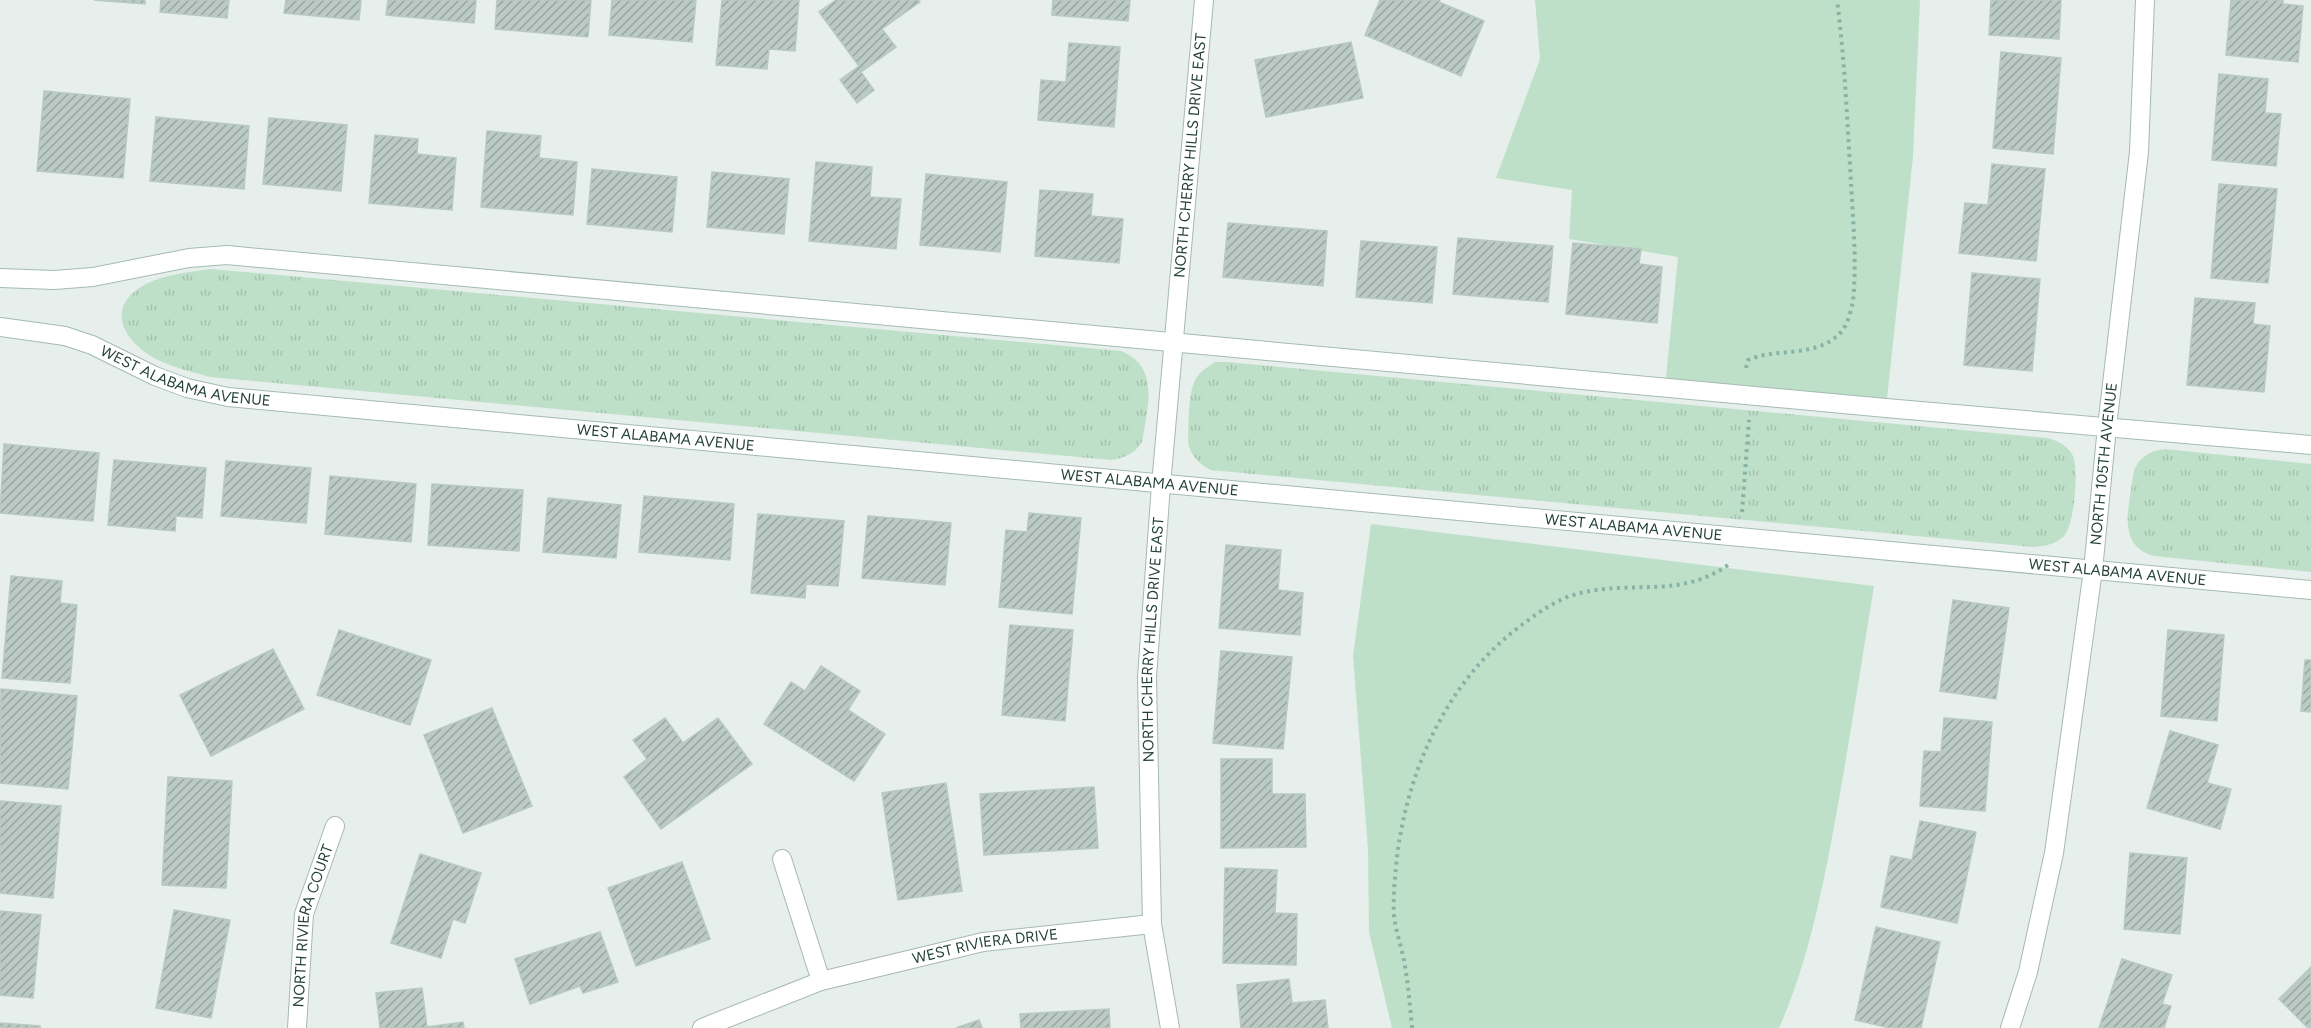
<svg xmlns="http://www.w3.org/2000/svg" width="2311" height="1028" font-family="Figtree,sans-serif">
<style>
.grass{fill:#bfe0c8}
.park{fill:url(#park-tufts)}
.building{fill:url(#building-hatch);stroke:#b8c9c2;stroke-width:1.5}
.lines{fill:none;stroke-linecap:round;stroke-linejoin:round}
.street-casing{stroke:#a8b8b2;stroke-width:20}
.secondary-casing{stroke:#a4bbb3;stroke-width:20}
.path{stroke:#86b3a5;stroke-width:4;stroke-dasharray:3 4.5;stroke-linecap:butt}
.street{stroke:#fff;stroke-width:18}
.secondary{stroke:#fff;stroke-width:18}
.labels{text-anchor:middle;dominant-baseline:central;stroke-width:4.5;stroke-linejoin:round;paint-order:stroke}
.street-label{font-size:15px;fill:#24423a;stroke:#f7fbf9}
</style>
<defs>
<pattern id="park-tufts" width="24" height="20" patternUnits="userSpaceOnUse" patternTransform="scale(1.5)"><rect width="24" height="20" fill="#bfe0c8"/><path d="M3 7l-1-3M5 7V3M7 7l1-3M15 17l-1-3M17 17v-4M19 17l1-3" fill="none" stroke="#a4c1ad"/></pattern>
<pattern id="building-hatch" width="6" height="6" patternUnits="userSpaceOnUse" patternTransform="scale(1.5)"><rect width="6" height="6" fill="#bbcac4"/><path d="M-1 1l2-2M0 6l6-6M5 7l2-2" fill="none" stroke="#98a6a0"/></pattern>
</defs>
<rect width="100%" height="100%" fill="#e6efeb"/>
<path class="grass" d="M 1535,0 L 1920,0 L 1913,157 L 1886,408 L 1665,387 L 1678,257 L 1569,239 L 1572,190 L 1496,178 L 1540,59 Z
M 1371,524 L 1874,586 C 1860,672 1847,758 1831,843 C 1819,905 1805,970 1779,1028 L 1392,1028 L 1369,932 L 1368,849 L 1353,656 Z"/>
<path class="park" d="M 211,269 L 1121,351 C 1161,367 1147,408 1142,442 C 1134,454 1125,458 1111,460 L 210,377 C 193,372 174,368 158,360 C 122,342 103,305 148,283 C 167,274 190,272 211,269 Z
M 1215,362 L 1227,362 L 2048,438 C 2058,441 2066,445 2072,454 C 2080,467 2074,526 2064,536 C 2055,545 2044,546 2033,547 L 1211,470 C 1199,464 1191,456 1188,443 C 1189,425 1187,392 1197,377 C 1201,371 1209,366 1215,362 Z
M 2165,449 L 2311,464 L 2311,572 L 2154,556 C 2115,545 2130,505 2133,475 C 2137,458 2149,451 2165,449 Z"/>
<path class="building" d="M 94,0 L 145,0 L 145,4 Z
M 161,0 L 229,0 L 227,18 L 160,12 Z
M 286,0 L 361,0 L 359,20 L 284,13 Z
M 388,0 L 476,0 L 474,23 L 386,15 Z
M 497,0 L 591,0 L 588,37 L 495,29 Z
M 612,0 L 696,0 L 692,42 L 609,35 Z
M 722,0 L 799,0 L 795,51 L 769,49 L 767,69 L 716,65 Z
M 836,0 L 918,0 L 920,2 L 882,29 L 896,47 L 861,72 L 874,90 L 857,103 L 840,80 L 859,66 L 819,12 Z
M 1053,0 L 1130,0 L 1128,21 L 1052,15 Z
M 1380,0 L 1440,0 L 1439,2 L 1484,21 L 1461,76 L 1365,35 Z
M 1991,0 L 2061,0 L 2059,39 L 1989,35 Z
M 2231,0 L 2283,0 L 2283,4 L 2303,6 L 2298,62 L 2226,55 Z
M 1351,42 L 1363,98 L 1266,117 L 1255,60 Z
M 1069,43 L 1120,47 L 1114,127 L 1038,120 L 1041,80 L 1066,82 Z
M 2001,52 L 2061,58 L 2053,154 L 1993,148 Z
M 2219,74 L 2268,79 L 2265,113 L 2281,114 L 2276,166 L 2212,160 Z
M 44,91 L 130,99 L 123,178 L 37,171 Z
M 156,117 L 249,126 L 244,189 L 150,181 Z
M 269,118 L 347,125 L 341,191 L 263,184 Z
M 487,131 L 541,136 L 539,158 L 577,162 L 573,215 L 481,207 Z
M 375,135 L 418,139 L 417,154 L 456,158 L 452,210 L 369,203 Z
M 816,162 L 872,167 L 870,197 L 901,199 L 896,249 L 809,241 Z
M 1992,164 L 2045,169 L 2036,261 L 1959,253 L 1965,203 L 1988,205 Z
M 592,169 L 677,177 L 672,232 L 587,224 Z
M 712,172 L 789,179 L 784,234 L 707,227 Z
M 926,174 L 1007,182 L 1000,252 L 920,245 Z
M 2219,184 L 2277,189 L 2268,283 L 2211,278 Z
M 1040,190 L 1093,194 L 1091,216 L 1123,219 L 1119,263 L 1035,256 Z
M 1228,223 L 1327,231 L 1323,286 L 1223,277 Z
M 1458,238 L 1553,246 L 1548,302 L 1453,294 Z
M 1361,241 L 1437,247 L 1432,303 L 1356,297 Z
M 1573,243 L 1641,249 L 1639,264 L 1662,267 L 1657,323 L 1566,314 Z
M 1972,273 L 2040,279 L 2032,371 L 1964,365 Z
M 2195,298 L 2255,303 L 2253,324 L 2270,326 L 2264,392 L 2187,385 Z
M 4,444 L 99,453 L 93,521 L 0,513 Z
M 114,460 L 206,468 L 202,518 L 176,516 L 175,531 L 108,525 Z
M 226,461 L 311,468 L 306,523 L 221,516 Z
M 330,476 L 416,484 L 411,542 L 325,534 Z
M 432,484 L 523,490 L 519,551 L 428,545 Z
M 644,496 L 734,504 L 730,560 L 639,552 Z
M 548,498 L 621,505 L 616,558 L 543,552 Z
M 1029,513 L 1081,518 L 1072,614 L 999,607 L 1006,530 L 1027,532 Z
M 758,514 L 844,521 L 838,586 L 806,584 L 805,598 L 751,593 Z
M 868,516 L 951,523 L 945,585 L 862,578 Z
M 1226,545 L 1281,550 L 1278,590 L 1303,593 L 1300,635 L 1219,628 Z
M 11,576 L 62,581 L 60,603 L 77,605 L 70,683 L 2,678 Z
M 1953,600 L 2009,608 L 1996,699 L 1940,691 Z
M 1010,625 L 1073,630 L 1065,721 L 1002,715 Z
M 339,630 L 431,660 L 410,725 L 317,695 Z
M 2168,630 L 2224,635 L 2217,721 L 2161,716 Z
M 273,649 L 304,709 L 211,756 L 180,695 Z
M 1221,651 L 1292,657 L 1283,749 L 1213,743 Z
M 2305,660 L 2311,660 L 2311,712 L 2301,711 Z
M 821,666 L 860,691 L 848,710 L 885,734 L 854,781 L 764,724 L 791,682 L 805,691 Z
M 1,689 L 77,696 L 68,789 L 0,783 Z
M 492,708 L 532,806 L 463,833 L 424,735 Z
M 665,718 L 683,743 L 718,718 L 752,764 L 661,829 L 624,777 L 647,759 L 633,740 Z
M 1944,718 L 1992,722 L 1985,811 L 1920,806 L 1924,751 L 1941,752 Z
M 2170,731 L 2218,745 L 2207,783 L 2231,789 L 2220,829 L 2147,808 Z
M 1221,759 L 1272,759 L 1272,794 L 1305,794 L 1306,847 L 1221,848 Z
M 168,777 L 232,781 L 226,888 L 162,885 Z
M 946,783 L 962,891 L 898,900 L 882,793 Z
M 1094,787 L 1098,848 L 984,855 L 980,794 Z
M 0,801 L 61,806 L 53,898 L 0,893 Z
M 1920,821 L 1976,832 L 1957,923 L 1881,907 L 1891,856 L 1912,860 Z
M 2130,853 L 2187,858 L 2180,934 L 2124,929 Z
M 420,854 L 481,873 L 465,923 L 453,919 L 441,958 L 391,943 Z
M 682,862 L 710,939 L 636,966 L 608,888 Z
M 1225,868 L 1277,870 L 1275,913 L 1297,914 L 1296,965 L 1223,963 Z
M 174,910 L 230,920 L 211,1018 L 156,1008 Z
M 0,911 L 41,915 L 33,998 L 0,995 Z
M 1876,927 L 1940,942 L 1921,1028 L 1890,1028 L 1855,1020 Z
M 600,932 L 618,982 L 583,993 L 580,986 L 530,1004 L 515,959 Z
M 2122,959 L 2172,975 L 2162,1004 L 2171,1006 L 2164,1028 L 2099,1028 Z
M 2311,967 L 2311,1028 L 2308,1028 L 2279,999 Z
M 1289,979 L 1292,1003 L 1325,1000 L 1328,1028 L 1241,1028 L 1237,985 Z
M 422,988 L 427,1027 L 463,1022 L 464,1028 L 380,1028 L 376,993 Z
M 1109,1009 L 1110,1028 L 1021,1028 L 1020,1014 Z
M 979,1020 L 982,1028 L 956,1028 Z
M 0,1023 L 40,1026 L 40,1028 L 0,1028 Z"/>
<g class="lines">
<g class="street-casing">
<g id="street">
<path d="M 782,859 L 821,981"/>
<path id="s1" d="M 297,1028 L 304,914 L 335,826"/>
<path id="s2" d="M 702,1028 L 821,981 L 983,942 L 1152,924"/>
<path id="s3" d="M 1170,1028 L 1152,924 L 1147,677 L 1161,485 L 1204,0"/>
<path id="s4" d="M 2010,1028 L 2028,972 L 2054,853 L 2093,570 L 2107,427 L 2139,152 L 2145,0"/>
</g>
</g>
<g class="secondary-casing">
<g id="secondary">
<path d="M 0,278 L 54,280 L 93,277 L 189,258 L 227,255 L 1886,408 L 2311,445"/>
<path id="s5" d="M 0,327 L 65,336 L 92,345 L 155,376 L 187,388 L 228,397 L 2311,590"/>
</g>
</g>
<path class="path" d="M 1746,368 L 1748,360 C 1777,347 1818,359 1842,331 C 1848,323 1851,311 1853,301 C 1857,262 1853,221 1851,182 C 1847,121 1845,61 1837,0
M 1742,512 L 1749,420
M 1412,1028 C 1410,1005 1408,983 1404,960 C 1401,946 1396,931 1394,916 C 1393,896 1395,876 1397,857 C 1408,767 1449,678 1523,624 C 1538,613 1553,602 1570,596 C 1629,577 1677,602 1731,563"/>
<use href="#street" class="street"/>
<use href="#secondary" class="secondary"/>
</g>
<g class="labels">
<g class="street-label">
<text stroke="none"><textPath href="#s3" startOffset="876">NORTH CHERRY HILLS DRIVE EAST</textPath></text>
<text stroke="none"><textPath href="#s5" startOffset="194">WEST ALABAMA AVENUE</textPath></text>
<text stroke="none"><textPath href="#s5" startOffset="680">WEST ALABAMA AVENUE</textPath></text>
<text stroke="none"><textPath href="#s4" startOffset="573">NORTH 105TH AVENUE</textPath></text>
<text stroke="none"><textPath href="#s5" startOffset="1166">WEST ALABAMA AVENUE</textPath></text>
<text stroke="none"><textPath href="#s5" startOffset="1652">WEST ALABAMA AVENUE</textPath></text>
<text stroke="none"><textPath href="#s5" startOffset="2138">WEST ALABAMA AVENUE</textPath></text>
<text stroke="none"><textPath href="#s3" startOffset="390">NORTH CHERRY HILLS DRIVE EAST</textPath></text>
<text stroke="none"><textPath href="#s1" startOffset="104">NORTH RIVIERA COURT</textPath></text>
<text stroke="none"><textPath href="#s2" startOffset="296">WEST RIVIERA DRIVE</textPath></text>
</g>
</g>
</svg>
